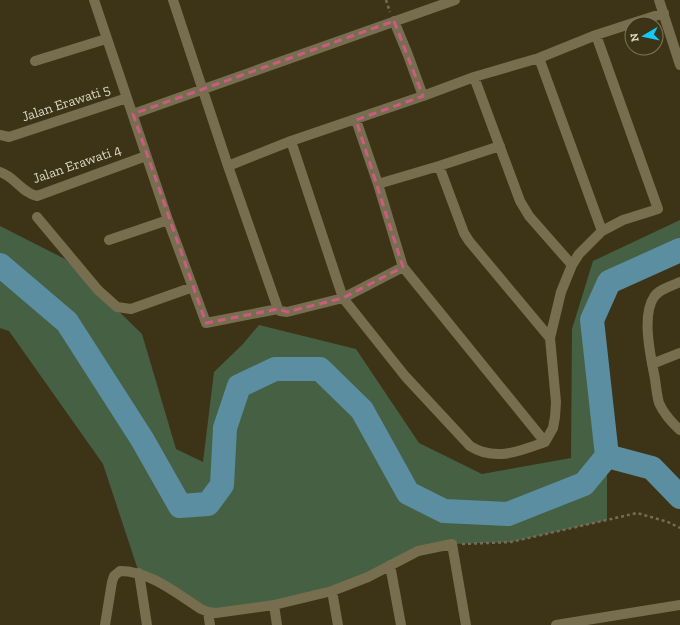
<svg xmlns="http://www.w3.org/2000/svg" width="680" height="625" font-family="'Zilla Slab',serif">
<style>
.green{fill:#456043}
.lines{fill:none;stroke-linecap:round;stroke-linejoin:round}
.river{stroke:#5b8ea1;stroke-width:24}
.path{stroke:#746c54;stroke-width:2.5;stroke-dasharray:3 3;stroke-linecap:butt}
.minor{stroke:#776e50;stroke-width:10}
.marked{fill:none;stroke:#cb5b81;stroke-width:3;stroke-dasharray:8 5;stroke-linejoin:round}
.labels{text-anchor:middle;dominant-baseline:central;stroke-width:4;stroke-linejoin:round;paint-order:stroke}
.street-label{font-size:14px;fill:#ddd8c7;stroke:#3d3418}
</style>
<rect width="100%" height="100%" fill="#3d3418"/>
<path class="green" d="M 680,220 L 680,250 L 609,282 L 592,320 L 604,382 L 607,456 L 607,520 L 511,542 L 452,544 L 418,551 L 332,591 L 215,613 L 139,573 L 103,464 L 9,331 L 0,328 L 0,226 L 65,259 L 142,334 L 176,449 L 203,462 L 214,372 L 242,345 L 259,325 L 356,349 L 419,443 L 482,474 L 571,458 L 572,329 L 593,261 Z"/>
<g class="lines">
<path class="river" d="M 0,265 L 67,322 L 142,439 L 180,506 L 208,504 L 222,485 L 225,428 L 239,386 L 275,369 L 320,369 L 362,410 L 408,493 L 444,511 L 508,514 L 584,484 L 607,456 L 652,468 L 680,497
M 607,456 L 592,320 L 609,282 L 680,250"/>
<path class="path" d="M 386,0 L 390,12
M 462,544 L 511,542 L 637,513 L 668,522 L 680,528"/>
<path class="minor" d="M 94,0 L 168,220 L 206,323 L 278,309
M 173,0 L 228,166 L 278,309 L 280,311 L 287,312 L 343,298 L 403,267
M 659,0 L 680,65
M 394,21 L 408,55 L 423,96 L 474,77 L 539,58 L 602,231
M 539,58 L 596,35 L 664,13
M 35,61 L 106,39
M 474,77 L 520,201 L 529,216 L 572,265
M 133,114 L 455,0
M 356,120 L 378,184 L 403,267 L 545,442
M 0,135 L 9,137 L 127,98
M 291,141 L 343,298 L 405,376 L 470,446 C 495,462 520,451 545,442 L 553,428 L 555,417 L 556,402 L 550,338 L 561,292 L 572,265 L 579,254 L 602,231 L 623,220 L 658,209 L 596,35
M 228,166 L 291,141 L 423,96
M 439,166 L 464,233 L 469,241 L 550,338
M 0,172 C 14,176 22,193 37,196 L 146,156
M 378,184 L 439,166 L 500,146
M 37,217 L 98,290 L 117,307 L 131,309 L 193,287
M 109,240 L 168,220
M 680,282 C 672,286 659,289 654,297 C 641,316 651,358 655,379 C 656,387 657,396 659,403 C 664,414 671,422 680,430
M 652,364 L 680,353
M 390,565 L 401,625
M 139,573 L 147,625
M 332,591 L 338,625
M 274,605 L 277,625
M 208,612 L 210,625
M 105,625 L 112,582 L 114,576 L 120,571 C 150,571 176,593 201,609 L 208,612 L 216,613 L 274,605 L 332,591 L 368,577 L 418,551 L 452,544 L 466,625
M 556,625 L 680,605"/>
</g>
<path class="marked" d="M 394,21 L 423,96 L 356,120 L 403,267 L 343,298 L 287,312 L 278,309 L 206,323 L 133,114 Z"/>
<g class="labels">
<g class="street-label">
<text transform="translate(66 103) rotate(-18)">Jalan Erawati 5</text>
<text transform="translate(77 164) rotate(-19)">Jalan Erawati 4</text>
</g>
</g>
<g transform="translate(644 36) rotate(261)"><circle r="19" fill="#3d3418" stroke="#7d765e"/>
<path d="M0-3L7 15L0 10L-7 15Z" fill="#0fcafa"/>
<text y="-6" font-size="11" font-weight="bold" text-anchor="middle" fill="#ddd8c7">N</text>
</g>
</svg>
